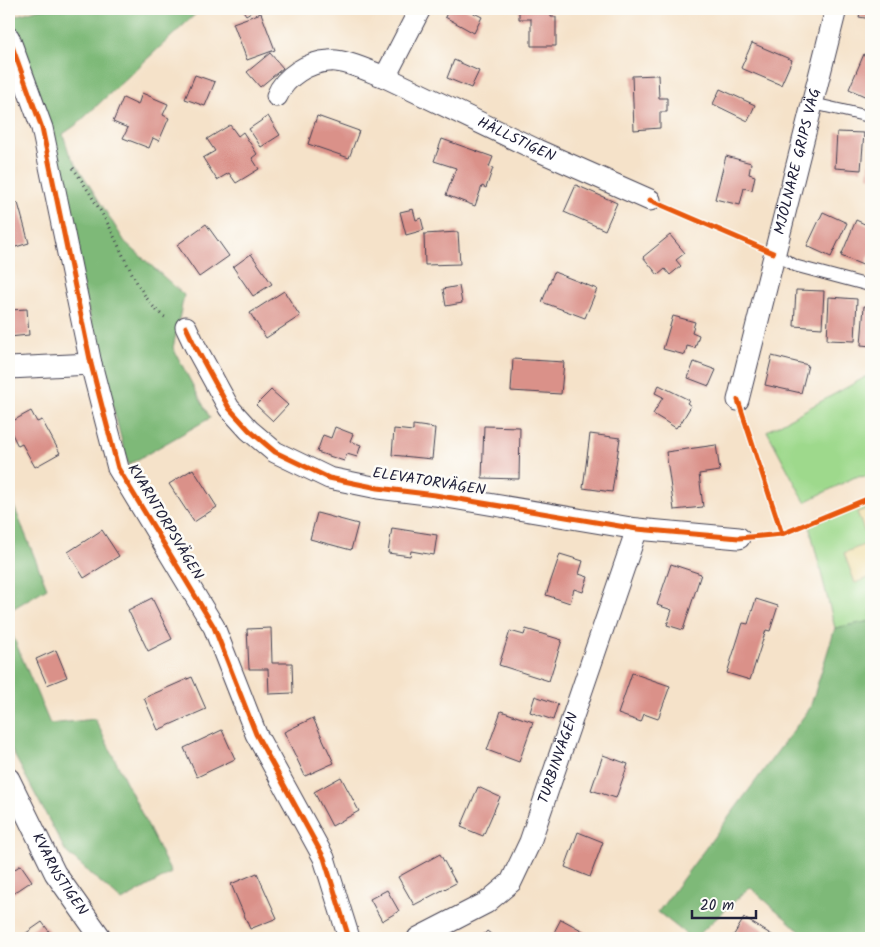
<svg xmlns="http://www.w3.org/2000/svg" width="880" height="947" font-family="Kalam,sans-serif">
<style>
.green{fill:#9ed98c;stroke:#607e64}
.forest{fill:#7eb978;stroke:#506e5a}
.sand{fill:#eeda9e;stroke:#887e6c}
.building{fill:#da9189}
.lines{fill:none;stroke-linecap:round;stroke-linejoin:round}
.service-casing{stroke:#423f50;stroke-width:13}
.minor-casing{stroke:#423f50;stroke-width:23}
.path{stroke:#423f50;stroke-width:3;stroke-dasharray:1 4;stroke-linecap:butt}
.service{stroke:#fff;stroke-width:11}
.minor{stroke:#fff;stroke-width:21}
.cycleway-casing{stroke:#fdfcf7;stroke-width:8}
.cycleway{stroke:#e8590c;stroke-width:5}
.labels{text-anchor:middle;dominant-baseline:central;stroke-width:5;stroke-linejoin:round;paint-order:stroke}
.street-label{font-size:15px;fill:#22223b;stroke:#fdfcf7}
</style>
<rect width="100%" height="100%" fill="#fdfcf7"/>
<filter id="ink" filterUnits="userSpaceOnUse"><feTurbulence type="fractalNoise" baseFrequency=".02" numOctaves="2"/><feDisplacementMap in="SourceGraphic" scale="10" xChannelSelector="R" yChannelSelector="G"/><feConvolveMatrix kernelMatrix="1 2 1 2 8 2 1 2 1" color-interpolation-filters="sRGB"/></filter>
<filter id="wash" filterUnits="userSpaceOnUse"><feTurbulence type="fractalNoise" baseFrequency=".0096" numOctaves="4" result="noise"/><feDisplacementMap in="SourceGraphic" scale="20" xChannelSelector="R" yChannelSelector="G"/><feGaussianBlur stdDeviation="1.12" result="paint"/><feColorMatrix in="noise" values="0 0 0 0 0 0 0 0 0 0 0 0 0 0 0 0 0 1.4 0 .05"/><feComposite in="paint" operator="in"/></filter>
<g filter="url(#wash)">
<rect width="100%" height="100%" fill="#f5e2c9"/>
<path class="green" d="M 871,374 L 871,476 L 855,477 L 805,502 L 767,431 Z
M 868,501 L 871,501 L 871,621 L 835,628 L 809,525 Z"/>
<path class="forest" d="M 39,9 L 201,9 L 76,125 L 63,134 L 69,153 L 125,242 L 184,295 L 173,348 L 210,418 L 128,465 L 86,302 L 42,104 L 12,17 Z
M 9,494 L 47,588 L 9,611 Z
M 871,621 L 871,938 L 806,938 L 803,934 L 750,887 L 695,938 L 691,938 L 658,912 L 810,708 L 835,628 Z
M 9,627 L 50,724 L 95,719 L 171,873 L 122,901 L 66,852 L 9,745 Z"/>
<path class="sand" d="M 871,508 L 871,540 L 868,541 L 857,512 Z
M 871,542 L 871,577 L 855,583 L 844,553 Z"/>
<g id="blocks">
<path class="building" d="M 242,9 L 256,9 L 246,15 Z
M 449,9 L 466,9 L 482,17 L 474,33 L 445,17 Z
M 519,9 L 551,9 L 551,17 L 556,17 L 556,46 L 531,46 L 531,19 L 519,19 Z
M 861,9 L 871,9 L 871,19 L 859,17 Z
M 261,13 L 275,50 L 247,60 L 233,23 Z
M 752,43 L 792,60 L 781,85 L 741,68 Z
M 270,53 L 283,68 L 260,87 L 247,72 Z
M 864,54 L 871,58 L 871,99 L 849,89 Z
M 454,60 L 479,71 L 471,88 L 447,78 Z
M 195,75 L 215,82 L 205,106 L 185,99 Z
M 658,75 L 659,98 L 667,98 L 667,112 L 660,112 L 660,128 L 634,130 L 632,76 Z
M 720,89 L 755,105 L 748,121 L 713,104 Z
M 142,93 L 168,104 L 163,115 L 169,118 L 159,141 L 153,138 L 149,148 L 123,138 L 128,128 L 113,122 L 123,98 L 138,105 Z
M 268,116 L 280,135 L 261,147 L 249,129 Z
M 317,116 L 359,131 L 349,158 L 308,144 Z
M 230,125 L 238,136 L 243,132 L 257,154 L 252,158 L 259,169 L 236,183 L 229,173 L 217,180 L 203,158 L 215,151 L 207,139 Z
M 837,132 L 864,133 L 861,170 L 835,168 Z
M 442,139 L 493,157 L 489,167 L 493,168 L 486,188 L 482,186 L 475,206 L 446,195 L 456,168 L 434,161 Z
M 726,156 L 751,163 L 749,174 L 755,176 L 752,190 L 744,188 L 740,205 L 715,199 Z
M 870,156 L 871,156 L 871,177 L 868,176 Z
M 576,185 L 617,203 L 605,230 L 564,212 Z
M 18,203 L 29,243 L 9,249 L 9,206 Z
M 413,209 L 416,220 L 421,218 L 424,230 L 406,235 L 400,212 Z
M 823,212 L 847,223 L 831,257 L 807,246 Z
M 856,220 L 871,227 L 871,252 L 865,266 L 841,256 Z
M 206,224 L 229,256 L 199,277 L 177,245 Z
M 458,232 L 460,264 L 425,265 L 424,234 Z
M 670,235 L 685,253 L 676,260 L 681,266 L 670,275 L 665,269 L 658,275 L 643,257 Z
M 251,254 L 272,284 L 253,296 L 233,267 Z
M 554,272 L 597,289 L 585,318 L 542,302 Z
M 459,286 L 462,303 L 446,306 L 443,289 Z
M 796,290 L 824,291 L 822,328 L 794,326 Z
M 284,291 L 300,316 L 266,338 L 250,313 Z
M 829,297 L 857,299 L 855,341 L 827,340 Z
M 864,306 L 871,307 L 871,346 L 861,345 Z
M 27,309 L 29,335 L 9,337 L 9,310 Z
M 673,316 L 695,322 L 692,332 L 699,335 L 695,348 L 687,346 L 685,355 L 663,349 Z
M 772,356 L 808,365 L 801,393 L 765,385 Z
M 513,359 L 564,362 L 561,394 L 511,391 Z
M 694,362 L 716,370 L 709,386 L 688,378 Z
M 659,385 L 689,400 L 687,403 L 691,406 L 679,426 L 678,425 L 676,428 L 653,414 L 663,397 L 655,393 Z
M 271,390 L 288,405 L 273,421 L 256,405 Z
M 31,411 L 37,422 L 42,420 L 60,453 L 35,467 L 22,444 L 18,446 L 9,428 L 9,423 Z
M 413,425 L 435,428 L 432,459 L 392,455 L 394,429 L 413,431 Z
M 484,426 L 520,427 L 519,479 L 482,478 Z
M 335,427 L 353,434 L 350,441 L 361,445 L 357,457 L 347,454 L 344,461 L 317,452 L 323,435 L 331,438 Z
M 590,434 L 620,438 L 612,492 L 583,488 Z
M 716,445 L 720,471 L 699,474 L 703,507 L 674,510 L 666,452 Z
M 193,469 L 217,507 L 194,522 L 169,484 Z
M 317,513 L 358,524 L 351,550 L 310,539 Z
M 392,528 L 437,535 L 434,555 L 411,551 L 410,556 L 388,553 Z
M 102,530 L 119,556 L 84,578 L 68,552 Z
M 560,554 L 583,561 L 579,574 L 588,577 L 583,592 L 574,589 L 570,603 L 546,595 Z
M 671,564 L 701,574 L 683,630 L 667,625 L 672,610 L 657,605 Z
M 152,598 L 172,639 L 148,651 L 128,610 Z
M 756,599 L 778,606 L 770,631 L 766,630 L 750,680 L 727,673 L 743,623 L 748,624 Z
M 271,628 L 272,663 L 292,663 L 293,693 L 269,694 L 268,669 L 249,669 L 247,629 Z
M 526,629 L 562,640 L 549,681 L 499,665 L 510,631 L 524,635 Z
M 56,650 L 67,677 L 47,685 L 36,659 Z
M 632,673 L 670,686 L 658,719 L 644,714 L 641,722 L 618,714 Z
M 192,677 L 206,709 L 158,730 L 144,698 Z
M 535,696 L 558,704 L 553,720 L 530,712 Z
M 501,711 L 533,722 L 519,762 L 487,750 Z
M 313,718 L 334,763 L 305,776 L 284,732 Z
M 222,730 L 235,759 L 197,777 L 184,748 Z
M 603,755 L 628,764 L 616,798 L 591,790 Z
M 341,777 L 359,811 L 332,826 L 314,792 Z
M 478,787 L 500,797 L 483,836 L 461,827 Z
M 578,832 L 603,842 L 590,877 L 565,867 Z
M 440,854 L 456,883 L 414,905 L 398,877 Z
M 21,865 L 32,881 L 11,895 L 9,891 L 9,873 Z
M 257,873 L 277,918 L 250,929 L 231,884 Z
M 387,890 L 399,911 L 382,921 L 370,899 Z
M 744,918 L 777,938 L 732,938 Z
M 561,919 L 596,938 L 551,938 Z
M 42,922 L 54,938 L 19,938 Z
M 487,931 L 496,938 L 481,938 Z"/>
</g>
</g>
<g filter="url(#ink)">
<use href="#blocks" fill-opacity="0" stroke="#423f50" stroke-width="1"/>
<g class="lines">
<g class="service-casing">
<path id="service" d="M 811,103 L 871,117
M 773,253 L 796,266 L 871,286"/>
</g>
<g class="minor-casing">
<g id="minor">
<path id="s1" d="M 420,9 L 385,77 L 537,150 L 650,200"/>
<path d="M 9,38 L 42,128 L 91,364 L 118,468 L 214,627 L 256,734 L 324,858 L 349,938"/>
<path d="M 277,96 C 285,76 309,62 329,61 C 344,59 371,72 385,77"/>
<path d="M 186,327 L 195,346 L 229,408 L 249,430 L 275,452 L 329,478 L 378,488 L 435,495 L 637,529 L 739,538"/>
<path d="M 9,368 L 91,364"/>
<path id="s2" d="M 738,400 L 836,9"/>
<path id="s3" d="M 9,779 L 55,873 L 101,938"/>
<path id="s4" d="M 418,938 L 486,903 L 511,882 L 530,842 L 637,529"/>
</g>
</g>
<path class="path" d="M 73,168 C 86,186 97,205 108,224 C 120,247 144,308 167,318"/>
<use href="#service" class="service"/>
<use href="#minor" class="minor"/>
<g class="cycleway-casing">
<path id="cycleway" d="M 9,38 L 42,128 L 91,364 L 118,468 L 214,627 L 256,734 L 324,858 L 349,938
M 650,200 L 773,253
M 186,327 L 195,346 L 229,408 L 249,430 L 275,452 L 329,478 L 378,488 L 435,495 L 637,529 L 739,538 L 782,534 L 867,499 L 871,499
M 738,400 L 782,534"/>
</g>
<use href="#cycleway" class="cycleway"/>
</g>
</g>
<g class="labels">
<g class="street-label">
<text stroke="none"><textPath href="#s1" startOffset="222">HÄLLSTIGEN</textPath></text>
<text stroke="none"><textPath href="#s2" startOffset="246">MJÖLNARE GRIPS VÄG</textPath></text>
<text transform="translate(429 482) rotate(9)">ELEVATORVÄGEN</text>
<text transform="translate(165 522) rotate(59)">KVARNTORPSVÄGEN</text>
<text stroke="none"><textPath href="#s4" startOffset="242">TURBINVÄGEN</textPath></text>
<text stroke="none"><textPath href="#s3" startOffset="108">KVARNSTIGEN</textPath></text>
</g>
</g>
<rect width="880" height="947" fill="none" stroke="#fdfcf7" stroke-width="30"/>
<path d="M692 910v8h64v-8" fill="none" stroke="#22223b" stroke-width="2.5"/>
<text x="700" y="910" font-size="15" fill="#22223b" stroke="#fdfcf7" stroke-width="4" paint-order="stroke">20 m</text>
</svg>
